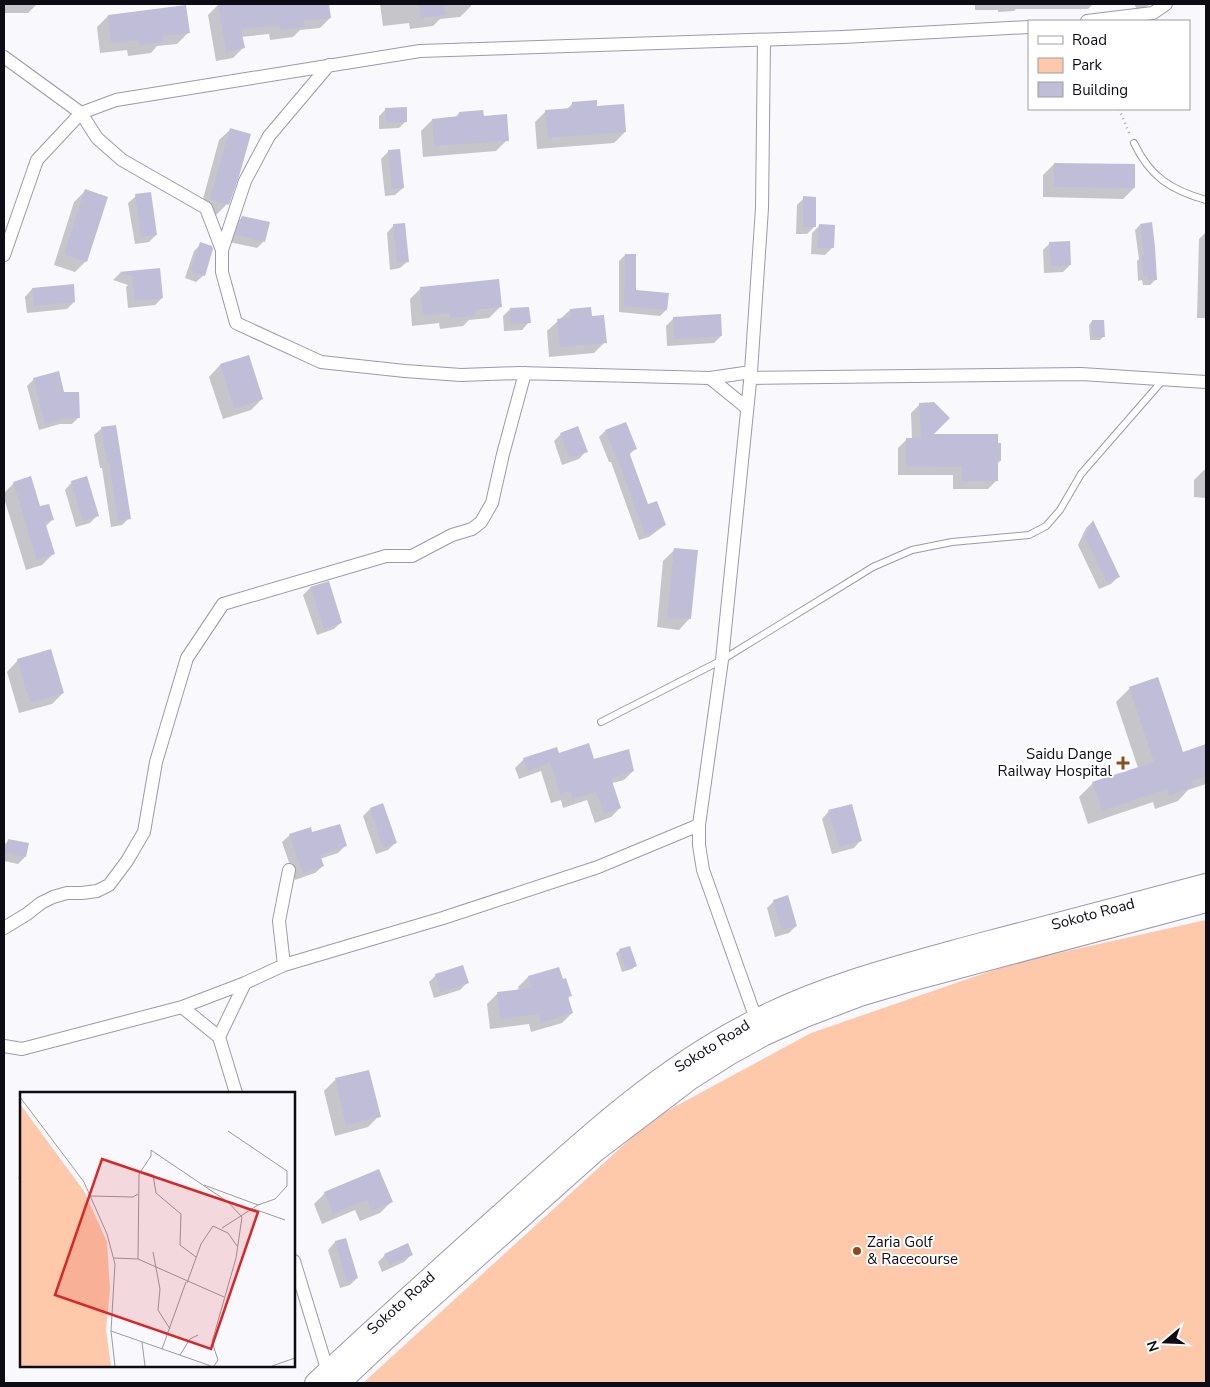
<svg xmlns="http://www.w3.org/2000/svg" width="1210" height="1387" font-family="'Nunito Sans',sans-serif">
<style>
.green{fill:#fec9aa}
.shadow{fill:#0003}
.building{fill:#c0bdd8}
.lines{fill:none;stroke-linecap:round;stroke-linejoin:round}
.service-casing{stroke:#9c98b2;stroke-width:8}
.minor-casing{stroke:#9c98b2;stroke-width:14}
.primary-casing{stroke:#9c98b2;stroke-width:22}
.path{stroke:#a8a8ae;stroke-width:2.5;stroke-dasharray:1 4;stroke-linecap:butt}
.service{stroke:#fff;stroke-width:6}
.minor{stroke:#fff;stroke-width:12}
.primary{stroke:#fff;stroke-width:20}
.poi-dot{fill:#8d4a1b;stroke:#fff;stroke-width:2}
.labels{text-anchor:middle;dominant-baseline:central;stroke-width:4;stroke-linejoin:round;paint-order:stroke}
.poi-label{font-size:15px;fill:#0d0c15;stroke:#fff;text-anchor:end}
.street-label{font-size:15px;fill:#0d0c15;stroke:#fff}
.inset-road{fill:none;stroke:#9a9aa0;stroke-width:1}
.view{fill:#d62828;fill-opacity:0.15;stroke:#d62828;stroke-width:2.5}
.inset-edge{fill:none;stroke:#0d0c15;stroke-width:2.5}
</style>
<rect width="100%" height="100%" fill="#f8f8fd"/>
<path class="green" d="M 1206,920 L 1206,1383 L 363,1383 L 652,1119 L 811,1033 L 1014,963 Z"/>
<path class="shadow" d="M 5,4 L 37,4 L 28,13 L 5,13 Z
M 230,4 L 328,4 L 330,18 L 320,28 L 300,30 L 293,37 L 270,40 L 269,34 L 241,37 L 243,48 L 233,58 L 216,61 L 208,15 L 218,5 Z
M 380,4 L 471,4 L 471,6 L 460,17 L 440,19 L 433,26 L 410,29 L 409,23 L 383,26 Z
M 975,4 L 1093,4 L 1088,9 L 1016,9 L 1014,11 L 998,12 L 998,10 L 975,10 Z
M 1134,4 L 1151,4 L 1138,11 Z
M 108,16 L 188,33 L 177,44 L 157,46 L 151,53 L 128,56 L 127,50 L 100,53 L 97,27 Z
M 573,103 L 596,107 L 625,132 L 614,143 L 537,149 L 535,122 L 546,111 L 567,109 Z
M 386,109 L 406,121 L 399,128 L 379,129 L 379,116 Z
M 459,113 L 482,117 L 507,140 L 496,151 L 423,157 L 421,131 L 432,120 L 455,118 Z
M 231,129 L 227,204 L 216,215 L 200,210 L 219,140 Z
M 389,151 L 403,188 L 395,195 L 385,196 L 381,159 Z
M 1054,164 L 1134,188 L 1123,199 L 1043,197 L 1043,175 Z
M 85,191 L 86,261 L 75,272 L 54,265 L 74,202 Z
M 136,196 L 156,235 L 149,242 L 135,244 L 128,203 Z
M 804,198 L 814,227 L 807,234 L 796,234 L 797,205 Z
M 242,217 L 264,241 L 257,248 L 229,242 L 235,225 Z
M 394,225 L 408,261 L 400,268 L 390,270 L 387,233 Z
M 1140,225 L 1156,279 L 1150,285 L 1143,285 L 1142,280 L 1138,281 L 1137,261 L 1139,259 L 1135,230 Z
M 819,226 L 832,248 L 825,255 L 811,254 L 812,233 Z
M 1206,232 L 1206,318 L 1197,318 L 1199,239 Z
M 1050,243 L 1070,265 L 1063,272 L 1044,273 L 1043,250 Z
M 201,244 L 204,275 L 196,282 L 185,278 L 194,251 Z
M 625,255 L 635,291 L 666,310 L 660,316 L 619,312 L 619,261 Z
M 159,269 L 162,298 L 155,305 L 128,308 L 126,287 L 128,285 L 113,280 L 120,273 Z
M 421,288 L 500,307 L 489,318 L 469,320 L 463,326 L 440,329 L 439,323 L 412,326 L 410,299 Z
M 32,289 L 74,302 L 67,309 L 27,313 L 25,297 Z
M 510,309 L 529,322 L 522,330 L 504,331 L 503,316 Z
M 570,310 L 591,318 L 605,342 L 594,353 L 549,357 L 547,331 Z
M 674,318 L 721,336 L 714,343 L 667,346 L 666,326 Z
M 1092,321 L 1104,336 L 1100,340 L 1090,340 L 1089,325 Z
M 248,357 L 262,399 L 251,410 L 223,419 L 209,377 L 220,365 Z
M 34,379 L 79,417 L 72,424 L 60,424 L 39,430 L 27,386 Z
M 920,404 L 931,435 L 1000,461 L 997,464 L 997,480 L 988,489 L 953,489 L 953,475 L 898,475 L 898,448 L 907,439 L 912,439 L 911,413 Z
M 102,428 L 129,518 L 122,525 L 111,527 L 102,468 L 100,468 L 94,435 Z
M 605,431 L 635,449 L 628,456 L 648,506 L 665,525 L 649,537 L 639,540 L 611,462 L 609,462 L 599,437 Z
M 561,434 L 586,451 L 579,459 L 562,465 L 554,441 Z
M 1204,470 L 1206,470 L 1206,498 L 1194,497 L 1194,480 Z
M 72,482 L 98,515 L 90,523 L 76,527 L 65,490 Z
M 14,483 L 52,520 L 45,527 L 53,554 L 42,565 L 26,570 L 4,498 L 4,493 Z
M 1092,522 L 1118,577 L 1111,584 L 1099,589 L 1078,545 L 1086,528 Z
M 674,550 L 690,618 L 679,630 L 657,627 L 663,561 Z
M 328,583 L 341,622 L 334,629 L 317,635 L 303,595 L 310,588 Z
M 18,660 L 63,693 L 52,704 L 19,713 L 7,672 Z
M 1130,688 L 1182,754 L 1206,745 L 1206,784 L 1188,790 L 1178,801 L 1155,809 L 1153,802 L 1088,824 L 1079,797 L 1093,783 L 1138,768 L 1116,702 Z
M 559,754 L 633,771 L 624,780 L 612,783 L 620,808 L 611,817 L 595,823 L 587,800 L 563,808 L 561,800 L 551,803 L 541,771 L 519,779 L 515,768 L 524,759 Z
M 370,809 L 395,843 L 388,850 L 376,854 L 363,816 Z
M 829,811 L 861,840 L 854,848 L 832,854 L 822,819 Z
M 312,834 L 345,846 L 338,853 L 320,859 L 323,866 L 315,873 L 295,880 L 282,842 L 290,835 Z
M 9,840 L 25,857 L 18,864 L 4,861 L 4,845 Z
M 774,901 L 796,926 L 789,933 L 775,937 L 767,908 Z
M 620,950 L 636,966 L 632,969 L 622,972 L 616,953 Z
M 436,975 L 467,983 L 460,990 L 434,998 L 429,982 Z
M 528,977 L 562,981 L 570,996 L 568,999 L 572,1013 L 562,1023 L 531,1032 L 529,1024 L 490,1029 L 487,1004 L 497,994 L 519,991 L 518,987 Z
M 335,1080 L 379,1116 L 368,1127 L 335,1136 L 324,1091 Z
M 21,1175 L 21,1186 L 18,1177 Z
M 325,1193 L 391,1202 L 380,1213 L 360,1221 L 355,1210 L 322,1224 L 314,1204 Z
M 345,1240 L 357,1278 L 350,1285 L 340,1288 L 328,1250 L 335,1242 Z
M 385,1255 L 411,1255 L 404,1262 L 382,1272 L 378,1262 Z"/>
<path class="building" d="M 218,4 L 329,4 L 331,18 L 304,21 L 305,27 L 280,30 L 279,25 L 241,29 L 245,48 L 226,52 Z
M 419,4 L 444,4 L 446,15 L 421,18 Z
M 186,5 L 190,33 L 163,36 L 163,42 L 139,45 L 138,40 L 111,43 L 108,15 Z
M 597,100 L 597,106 L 624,104 L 626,132 L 548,138 L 545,110 L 572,108 L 572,102 Z
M 407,107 L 407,122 L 386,122 L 385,108 Z
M 483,110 L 484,116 L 507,114 L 509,141 L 434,146 L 432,119 L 459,116 L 459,112 Z
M 230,128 L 251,134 L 240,173 L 229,205 L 210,199 Z
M 400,149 L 404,188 L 392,189 L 388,150 Z
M 1054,163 L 1135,164 L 1135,188 L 1054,187 Z
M 85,189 L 108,197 L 87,262 L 64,254 Z
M 151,192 L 157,235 L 141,237 L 135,194 Z
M 803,196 L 816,197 L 816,227 L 803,227 Z
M 242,216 L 270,222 L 265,242 L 236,235 Z
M 1152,222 L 1155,247 L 1157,280 L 1148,280 L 1148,276 L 1143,276 L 1142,255 L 1144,255 L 1140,224 Z
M 405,223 L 409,262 L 397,263 L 393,224 Z
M 819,224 L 835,225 L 834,248 L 818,248 Z
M 1070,241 L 1071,265 L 1051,266 L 1049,242 Z
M 200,242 L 212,246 L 213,249 L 205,276 L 191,271 Z
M 625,254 L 636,254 L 636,290 L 669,293 L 667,310 L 624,306 Z
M 160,268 L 163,298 L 135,301 L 132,279 L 137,278 L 119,272 Z
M 499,279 L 502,307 L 475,310 L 475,316 L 450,318 L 450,313 L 423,315 L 420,287 Z
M 74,284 L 75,302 L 34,306 L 32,288 Z
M 529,307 L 531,323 L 511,324 L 510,308 Z
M 591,307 L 592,316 L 604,315 L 607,343 L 560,347 L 557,319 L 571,317 L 570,309 Z
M 721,314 L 722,336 L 674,339 L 673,317 Z
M 1092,320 L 1104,320 L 1105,337 L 1092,337 Z
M 249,355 L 263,399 L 234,409 L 220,364 Z
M 59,371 L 64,392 L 79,392 L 80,418 L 68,418 L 45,424 L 33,378 Z
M 934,402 L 950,418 L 934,434 L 998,434 L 998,443 L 1001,443 L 1001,461 L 998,461 L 998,481 L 962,481 L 962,467 L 906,466 L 906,438 L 921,438 L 919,403 Z
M 626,422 L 637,449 L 629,452 L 648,504 L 657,501 L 666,525 L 656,529 L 656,531 L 645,535 L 617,457 L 616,457 L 605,430 Z
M 116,425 L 131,519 L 118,521 L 109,462 L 107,462 L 101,427 Z
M 578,426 L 588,452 L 570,458 L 560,433 Z
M 31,476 L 40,506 L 49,504 L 54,520 L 45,522 L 55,554 L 37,560 L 13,482 Z
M 87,476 L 99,516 L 83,521 L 71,481 Z
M 1093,520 L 1120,577 L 1107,583 L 1085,537 Z
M 674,548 L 698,550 L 691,619 L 667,617 Z
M 329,581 L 342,623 L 324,629 L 310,587 Z
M 51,649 L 64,693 L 30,703 L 17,659 Z
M 1158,677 L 1183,752 L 1206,744 L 1206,776 L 1191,781 L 1193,787 L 1169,796 L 1167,789 L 1102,811 L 1092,782 L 1154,762 L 1129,687 Z
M 589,743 L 594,759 L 629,749 L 634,771 L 611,778 L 621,808 L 604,814 L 596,792 L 572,799 L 570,791 L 560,794 L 550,763 L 528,771 L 523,758 L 557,747 L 559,753 Z
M 383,803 L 397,843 L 383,848 L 370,808 Z
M 852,804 L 862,841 L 839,847 L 828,810 Z
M 340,824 L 347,846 L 320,855 L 324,866 L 303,873 L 289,834 L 311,827 L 312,832 Z
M 8,839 L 29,843 L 26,857 L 5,853 Z
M 788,895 L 797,926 L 782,930 L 773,900 Z
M 630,946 L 637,966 L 626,970 L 619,949 Z
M 463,965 L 469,983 L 441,992 L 435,974 Z
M 559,967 L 563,979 L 566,978 L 572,996 L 568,997 L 573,1013 L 541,1023 L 539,1014 L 500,1019 L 497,992 L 531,988 L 528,976 Z
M 369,1070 L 381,1117 L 346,1125 L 335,1078 Z
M 379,1169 L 393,1202 L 371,1211 L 367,1200 L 333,1214 L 324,1192 Z
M 346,1238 L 358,1278 L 347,1282 L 335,1241 Z
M 408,1243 L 413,1255 L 389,1265 L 384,1254 Z"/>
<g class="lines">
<g class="service-casing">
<path id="service" d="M 1134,143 C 1150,177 1171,190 1206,200
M 601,722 L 722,660 L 873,567 L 912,550 L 952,542 L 1029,535 L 1046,526 L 1060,510 L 1081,474 L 1163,380"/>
</g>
<g class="minor-casing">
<path id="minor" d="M 1087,21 L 1153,13 L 1166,4
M 4,57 L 81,113 L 97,138 L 122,160 L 206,208 L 222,250
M 329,65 L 269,136 L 245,181 L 222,250 L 222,272 L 236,323 L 321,362 L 405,371 L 461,375 L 519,373 L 710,378 L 751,372
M 4,255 L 37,160 L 81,113 L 116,100 L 420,51 L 843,37 L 1029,27
M 710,378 L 747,408
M 750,378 L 1081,374 L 1206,382
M 4,928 L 27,914 L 41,903 L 53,897 L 67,893 L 82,893 L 97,891 L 109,885 L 127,861 L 144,832 L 156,762 L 187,658 L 223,604 L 386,556 L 412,556 L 452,535 L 472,529 L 481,522 L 492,503 L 503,454 L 525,373
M 284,965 L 279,921 L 289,870
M 182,1007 L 219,1037 L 236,1093
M 756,1019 L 703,870 L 699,845 L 699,825 L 722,660 L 751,372 L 762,208 L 764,40
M 219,1037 L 245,983
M 4,1046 L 22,1049 L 182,1007 L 245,983 L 284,965 L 443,918 L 598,867 L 699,825
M 294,1261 L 328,1372"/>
</g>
<g class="primary-casing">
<path id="primary" d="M 315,1383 C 378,1324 441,1267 505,1210 C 582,1140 661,1067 755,1020 C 825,984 902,965 978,944 C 1054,924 1130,904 1206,884
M 340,1383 L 409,1318 L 595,1152 L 691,1079 L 729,1055 L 763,1036 L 805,1017 L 860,996 L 914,980 L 1206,902"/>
</g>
<path class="path" d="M 1119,109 L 1130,135"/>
<use href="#service" class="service"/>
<use href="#minor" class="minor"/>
<use href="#primary" class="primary"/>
</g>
<g class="poi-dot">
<path d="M1120.5 755.5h5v5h5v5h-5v5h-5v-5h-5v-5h5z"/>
<circle cx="857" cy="1251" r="5"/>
</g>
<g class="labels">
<g class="poi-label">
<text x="1112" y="754">Saidu Dange<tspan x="1112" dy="17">Railway Hospital</tspan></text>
<text x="867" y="1242" text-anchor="start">Zaria Golf<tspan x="867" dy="17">&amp; Racecourse</tspan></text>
</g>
<g class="street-label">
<text transform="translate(1093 914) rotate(-15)">Sokoto Road</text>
<text transform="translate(712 1046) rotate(-32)">Sokoto Road</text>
<text transform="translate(401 1303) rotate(-42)">Sokoto Road</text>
</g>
</g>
<g transform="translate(20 1092)">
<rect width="275" height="275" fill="#f8f8fd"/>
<path d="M 0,12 L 64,99 L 87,150 L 90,197 L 86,238 L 91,274 L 0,274 Z" fill="#fec9aa"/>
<path class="inset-road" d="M 0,5 L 64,90 L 87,142 L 95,172 L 91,239 L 95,274M 131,58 L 208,110 L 222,125 L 216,166 L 192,250 L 198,268 L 194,274M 121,80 L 133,83 L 136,101 L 161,122 L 160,153 L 176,165M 184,93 L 238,113 L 255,107 L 267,94 L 267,79 L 208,39M 71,104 L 113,105 L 118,102M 234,117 L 265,128M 202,136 L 238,113M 133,160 L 140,197 L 138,218 L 150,237M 94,166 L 118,167 L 204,205M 118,167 L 119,82 L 131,64 L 131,58M 167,191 L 181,152 L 193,134 L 208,141 L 217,154M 91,239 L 191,274M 122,250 L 125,274M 142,257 L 166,190M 160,263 L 170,247 L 178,243M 252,274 L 275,266"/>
<path class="view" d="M 82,67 L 238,120 L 191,257 L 35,203 Z"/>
<rect width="275" height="275" class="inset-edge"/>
</g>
<rect width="1210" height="1387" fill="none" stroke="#0d0c15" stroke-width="10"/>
<rect x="1028" y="20" width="162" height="90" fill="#ffffff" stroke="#9e9ea1"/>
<rect x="1038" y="36" width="25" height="8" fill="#ffffff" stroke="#9e9ea1"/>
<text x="1072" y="45" font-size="15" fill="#0d0c15">Road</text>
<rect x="1038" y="58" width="25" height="15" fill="#fec9aa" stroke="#9e9ea1"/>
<text x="1072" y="70" font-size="15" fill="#0d0c15">Park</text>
<rect x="1038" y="82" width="25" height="15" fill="#c0bdd8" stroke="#9e9ea1"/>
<text x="1072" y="95" font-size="15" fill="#0d0c15">Building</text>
<g transform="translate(1165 1342) rotate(251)" stroke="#ffffff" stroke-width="4" paint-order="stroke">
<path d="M0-4L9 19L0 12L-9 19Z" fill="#0d0c15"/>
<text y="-8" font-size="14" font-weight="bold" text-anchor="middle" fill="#0d0c15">N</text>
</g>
</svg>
